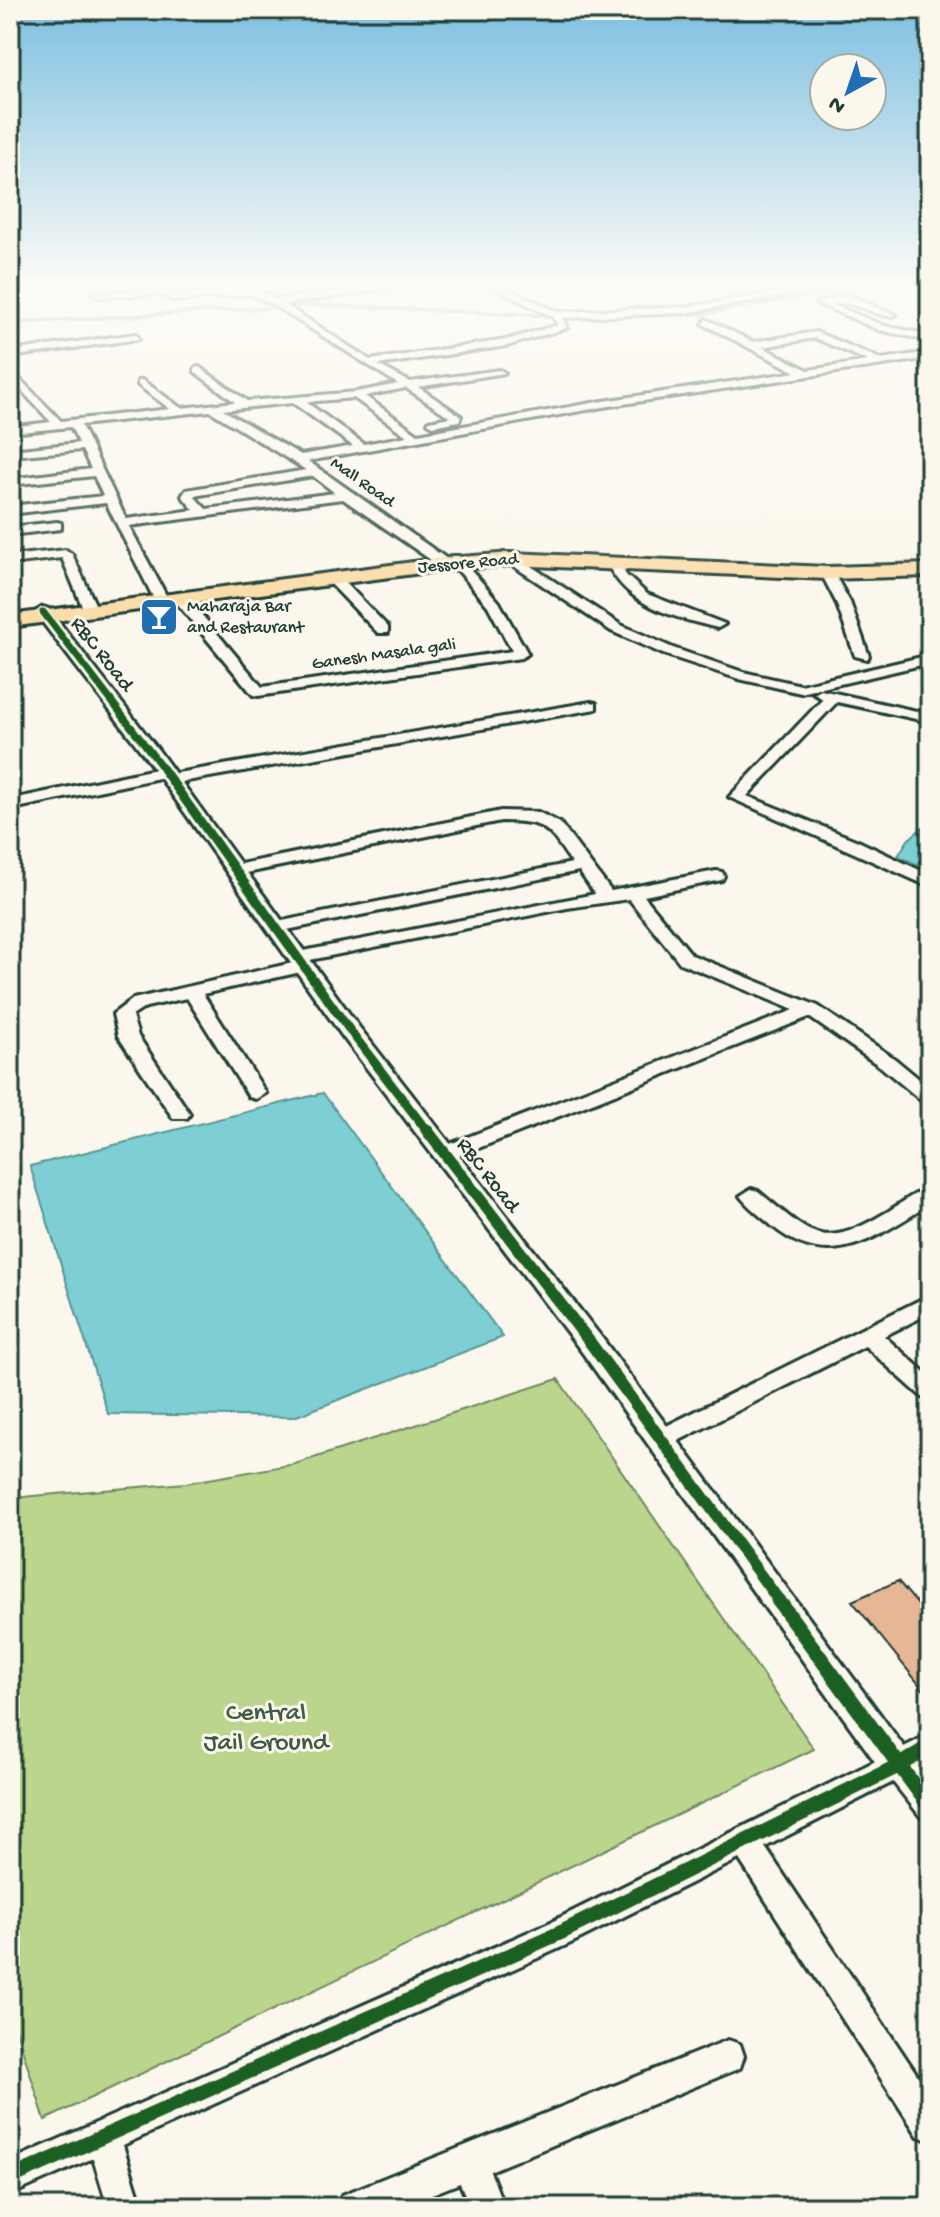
<svg xmlns="http://www.w3.org/2000/svg" width="940" height="2217" font-family="'Gochi Hand',sans-serif">
<style>
.green{fill:#bbd58d;stroke:#6d8960;stroke-width:2}
.water{fill:#7dcfd4;stroke:#579594;stroke-width:2}
.lines{fill:none;stroke-linecap:round;stroke-linejoin:round}
.stream{stroke:#579594;stroke-width:4}
.building{fill:#e6b697;stroke:#1f3d34;stroke-width:2}
.minor-casing{stroke:#1f3d34;stroke-width:6}
.tertiary-casing{stroke:#1f3d34;stroke-width:6}
.primary-casing{stroke:#1f3d34;stroke-width:6}
.minor{fill:#fbf7ec;fill-rule:evenodd}
.tertiary{fill:#fbf7ec;fill-rule:evenodd}
.primary{fill:#fbddab;fill-rule:evenodd}
.cycleway-far3-casing{stroke:#fbf7ec;stroke-width:10}
.cycleway-far2-casing{stroke:#fbf7ec;stroke-width:13}
.cycleway-far1-casing{stroke:#fbf7ec;stroke-width:17}
.cycleway-casing{stroke:#fbf7ec;stroke-width:20}
.cycleway-far3{stroke:#1b5e20;stroke-width:7}
.cycleway-far2{stroke:#1b5e20;stroke-width:9}
.cycleway-far1{stroke:#1b5e20;stroke-width:12}
.cycleway{stroke:#1b5e20;stroke-width:15}
.labels{text-anchor:middle;dominant-baseline:central;stroke-width:6;stroke-linejoin:round;paint-order:stroke}
.far-street-label{font-size:18px;fill:#1f3d34;stroke:#fbf7ec}
.far-poi-label{font-size:18px;fill:#1f3d34;stroke:#fbf7ec;text-anchor:start}
.street-label{font-size:22px;fill:#1f3d34;stroke:#fbf7ec}
.near-park-label{font-size:26px;fill:#3e5b46;stroke:#fbf7ec}
</style>
<rect width="100%" height="100%" fill="#fbf7ec"/>
<filter id="ink" filterUnits="userSpaceOnUse"><feTurbulence type="fractalNoise" baseFrequency=".0125" numOctaves="2"/><feDisplacementMap in="SourceGraphic" scale="16" xChannelSelector="R" yChannelSelector="G"/><feConvolveMatrix kernelMatrix="1 2 1 2 8 2 1 2 1" color-interpolation-filters="sRGB"/></filter>
<g filter="url(#ink)">
<path class="green" d="M 558,1379 L 814,1749 L 45,2120 L 10,2011 L 10,1498 L 186,1483 L 295,1464 Z"/>
<path class="water" d="M 930,821 L 930,870 L 898,856 L 908,840 Z
M 323,1093 L 503,1337 L 294,1417 L 108,1414 L 30,1166 Z"/>
<g class="lines">
<path class="stream" d="M 575,317 L 699,314 L 873,286
M 10,323 L 318,305 L 559,316"/>
</g>
<path class="building" d="M 898,1581 L 930,1619 L 930,1698 L 852,1601 Z"/>
<g class="lines">
<g class="minor-casing">
<path id="minor" d="M 262,286 L 289,286 L 260,292 L 276,299 L 379,286 L 405,286 L 284,304 L 370,360 L 506,340 L 558,325 L 553,317 L 490,286 L 502,286 L 558,312 L 686,307 L 817,286 L 839,286 L 686,313 L 563,318 L 567,328 L 507,346 L 378,365 L 410,382 L 500,370 L 505,373 L 418,387 L 461,416 L 459,421 L 433,426 L 428,423 L 429,421 L 450,417 L 406,388 L 365,396 L 418,434 L 603,401 L 796,372 L 703,324 L 706,319 L 753,342 L 816,332 L 881,359 L 930,352 L 930,358 L 603,407 L 308,461 L 450,561 L 451,556 L 459,556 L 499,602 L 528,654 L 521,658 L 258,696 L 253,695 L 176,602 L 176,596 L 186,596 L 262,687 L 512,651 L 488,606 L 452,563 L 451,567 L 441,567 L 343,499 L 129,526 L 167,597 L 160,601 L 153,597 L 106,503 L 10,514 L 10,506 L 103,496 L 94,476 L 10,485 L 10,479 L 91,469 L 82,450 L 10,456 L 10,450 L 79,443 L 71,427 L 10,433 L 10,427 L 51,422 L 10,378 L 10,369 L 61,421 L 170,409 L 138,385 L 138,381 L 142,380 L 181,408 L 235,402 L 195,372 L 195,368 L 199,367 L 247,401 L 356,392 L 398,384 L 272,304 L 250,294 L 176,301 L 158,294 L 98,297 L 93,294 L 159,288 L 177,295 ZM 815,338 L 868,361 L 808,370 L 762,347 ZM 354,398 L 407,436 L 364,444 L 306,402 ZM 293,403 L 353,446 L 301,455 L 223,410 ZM 210,411 L 306,470 L 186,490 L 182,496 L 194,510 L 126,519 L 81,425 ZM 313,476 L 335,493 L 206,509 L 194,496 Z
M 847,295 L 896,315 C 882,321 856,299 831,304 L 885,326 L 930,335 L 930,341 L 879,330 L 816,303 Z
M 136,334 L 139,339 L 10,357 L 10,351 Z
M 57,522 L 61,523 L 61,529 L 10,535 L 10,527 Z
M 66,550 L 72,554 L 96,606 L 94,609 L 82,606 L 62,558 L 10,564 L 10,556 Z
M 503,553 L 511,553 L 621,625 L 673,648 L 743,672 L 801,685 L 930,655 L 930,663 L 801,693 L 739,679 L 663,654 L 611,631 L 503,559 Z
M 608,560 L 618,560 L 626,575 L 647,594 L 725,624 L 718,628 C 674,617 628,607 607,563 Z
M 822,570 L 832,570 L 850,602 L 869,656 L 867,659 L 855,656 L 836,602 L 821,573 Z
M 329,576 L 339,576 L 388,627 L 388,633 L 378,633 L 329,582 Z
M 821,690 L 930,714 L 930,722 L 837,702 L 747,796 L 858,841 L 930,875 L 930,887 L 729,797 L 823,699 L 814,694 Z
M 591,702 L 596,703 L 596,709 L 170,784 L 164,782 L 164,777 L 22,807 L 14,802 L 22,797 L 165,767 L 170,769 L 171,774 Z
M 501,811 L 538,812 L 560,823 L 611,891 L 716,871 L 722,872 L 724,876 L 722,880 L 644,896 L 692,955 L 818,1006 L 895,1059 L 930,1088 L 930,1104 L 923,1102 L 881,1067 L 809,1017 L 451,1159 L 437,1159 L 434,1154 L 437,1149 L 794,1010 L 680,963 L 629,899 L 567,908 L 305,961 L 313,966 L 310,970 L 203,994 L 266,1093 L 256,1099 L 249,1097 L 187,998 L 146,1007 L 132,1016 L 138,1036 L 190,1114 L 187,1118 L 173,1118 L 118,1036 L 113,1014 L 133,999 L 297,962 L 289,957 L 298,952 L 595,894 L 579,871 L 277,932 L 268,927 L 277,922 L 572,863 C 546,826 548,822 501,821 L 237,875 L 229,870 L 231,866 Z
M 930,1188 L 930,1204 C 876,1237 830,1274 772,1226 C 762,1217 748,1207 740,1196 L 751,1189 L 758,1191 C 813,1236 820,1252 887,1212 C 901,1204 914,1192 930,1188 Z
M 930,1295 L 930,1313 L 884,1336 L 930,1377 L 930,1400 L 922,1397 L 865,1346 L 670,1445 L 661,1448 L 652,1445 L 649,1439 L 652,1433 Z
M 930,1734 L 930,1761 L 918,1769 L 930,1785 L 930,1820 L 920,1816 L 893,1782 L 765,1847 L 930,2094 L 930,2141 L 918,2136 L 739,1859 L 573,1942 L 123,2145 L 142,2207 L 108,2207 L 93,2158 L 10,2195 L 10,2161 L 551,1922 Z
M 728,2040 L 740,2044 L 744,2056 L 740,2068 L 490,2171 L 504,2207 L 470,2207 L 460,2183 L 399,2207 L 337,2207 L 342,2195 Z"/>
</g>
<g class="tertiary-casing">
<path id="tertiary" d="M 43,607 L 49,609 L 159,751 L 359,1027 L 602,1338 L 910,1755 L 915,1766 L 910,1777 L 898,1781 L 886,1777 L 582,1352 L 343,1037 L 147,759 L 37,615 L 35,612 Z"/>
</g>
<g class="primary-casing">
<path id="primary" d="M 511,553 L 827,567 L 930,564 L 930,576 L 827,579 L 511,565 L 436,571 L 10,627 L 10,615 L 436,559 Z"/>
</g>
<use href="#minor" class="minor"/>
<use href="#tertiary" class="tertiary"/>
<use href="#primary" class="primary"/>
<g class="cycleway-far3-casing">
<path id="cycleway-far3" d="M 43,612 L 165,771"/>
</g>
<g class="cycleway-far2-casing">
<path id="cycleway-far2" d="M 163,769 L 351,1032 L 427,1131"/>
</g>
<g class="cycleway-far1-casing">
<path id="cycleway-far1" d="M 426,1129 L 592,1345 L 780,1602"/>
</g>
<g class="cycleway-casing">
<path id="cycleway" d="M 778,1600 L 930,1807
M 10,2178 L 562,1932 L 898,1766 L 930,1746"/>
</g>
<use href="#cycleway-far3" class="cycleway-far3"/>
<use href="#cycleway-far2" class="cycleway-far2"/>
<use href="#cycleway-far1" class="cycleway-far1"/>
<use href="#cycleway" class="cycleway"/>
</g>
</g>
<linearGradient id="sky" x2="0" y2="1"><stop stop-color="#7dbfe0"/><stop offset="0.48" stop-color="#fdfbf6"/><stop offset="1" stop-color="#fdfbf6" stop-opacity="0"/></linearGradient>
<rect width="940" height="596" fill="url(#sky)"/>
<defs>
<g id="bar-square" transform="scale(2)"><rect x="-9" y="-9" width="18" height="18" rx="4" fill="#1f6fb2" stroke="#fbf7ec"/><path d="M-6-5H6L.8 .8V4.5H3.5V6h-7V4.5H-.8V.8Z" fill="#fff"/></g>
</defs>
<g fill-rule="evenodd">
<use href="#bar-square" x="159" y="617"/>
</g>
<g class="labels">
<g class="far-street-label">
<text transform="translate(362 483) rotate(35)">Mall Road</text>
<text transform="translate(468 564) rotate(-5)">Jessore Road</text>
<text transform="translate(384 655) rotate(-8)">Ganesh Masala gali</text>
</g>
<g class="far-poi-label">
<text x="187" y="607">Maharaja Bar<tspan x="187" dy="21">and Restaurant</tspan></text>
</g>
<g class="street-label">
<text transform="translate(101 655) rotate(52)">RBC Road</text>
<text transform="translate(487 1176) rotate(52)">RBC Road</text>
</g>
<g class="near-park-label">
<text x="266" y="1714">Central<tspan x="266" dy="30">Jail Ground</tspan></text>
</g>
</g>
<rect width="940" height="2217" fill="none" stroke="#fbf7ec" stroke-width="40"/>
<rect x="20" y="20" width="900" height="2177" fill="none" stroke="#1f3d34" stroke-width="3" filter="url(#ink)"/>
<g transform="translate(848 92) rotate(220)"><circle r="38" fill="#fbf7ec" stroke="#a3ada2" stroke-width="2"/>
<path d="M0-6L14 30L0 20L-14 30Z" fill="#1f6fb2"/>
<text y="-12" font-size="22" font-weight="bold" text-anchor="middle" fill="#1f3d34">N</text>
</g>
</svg>
